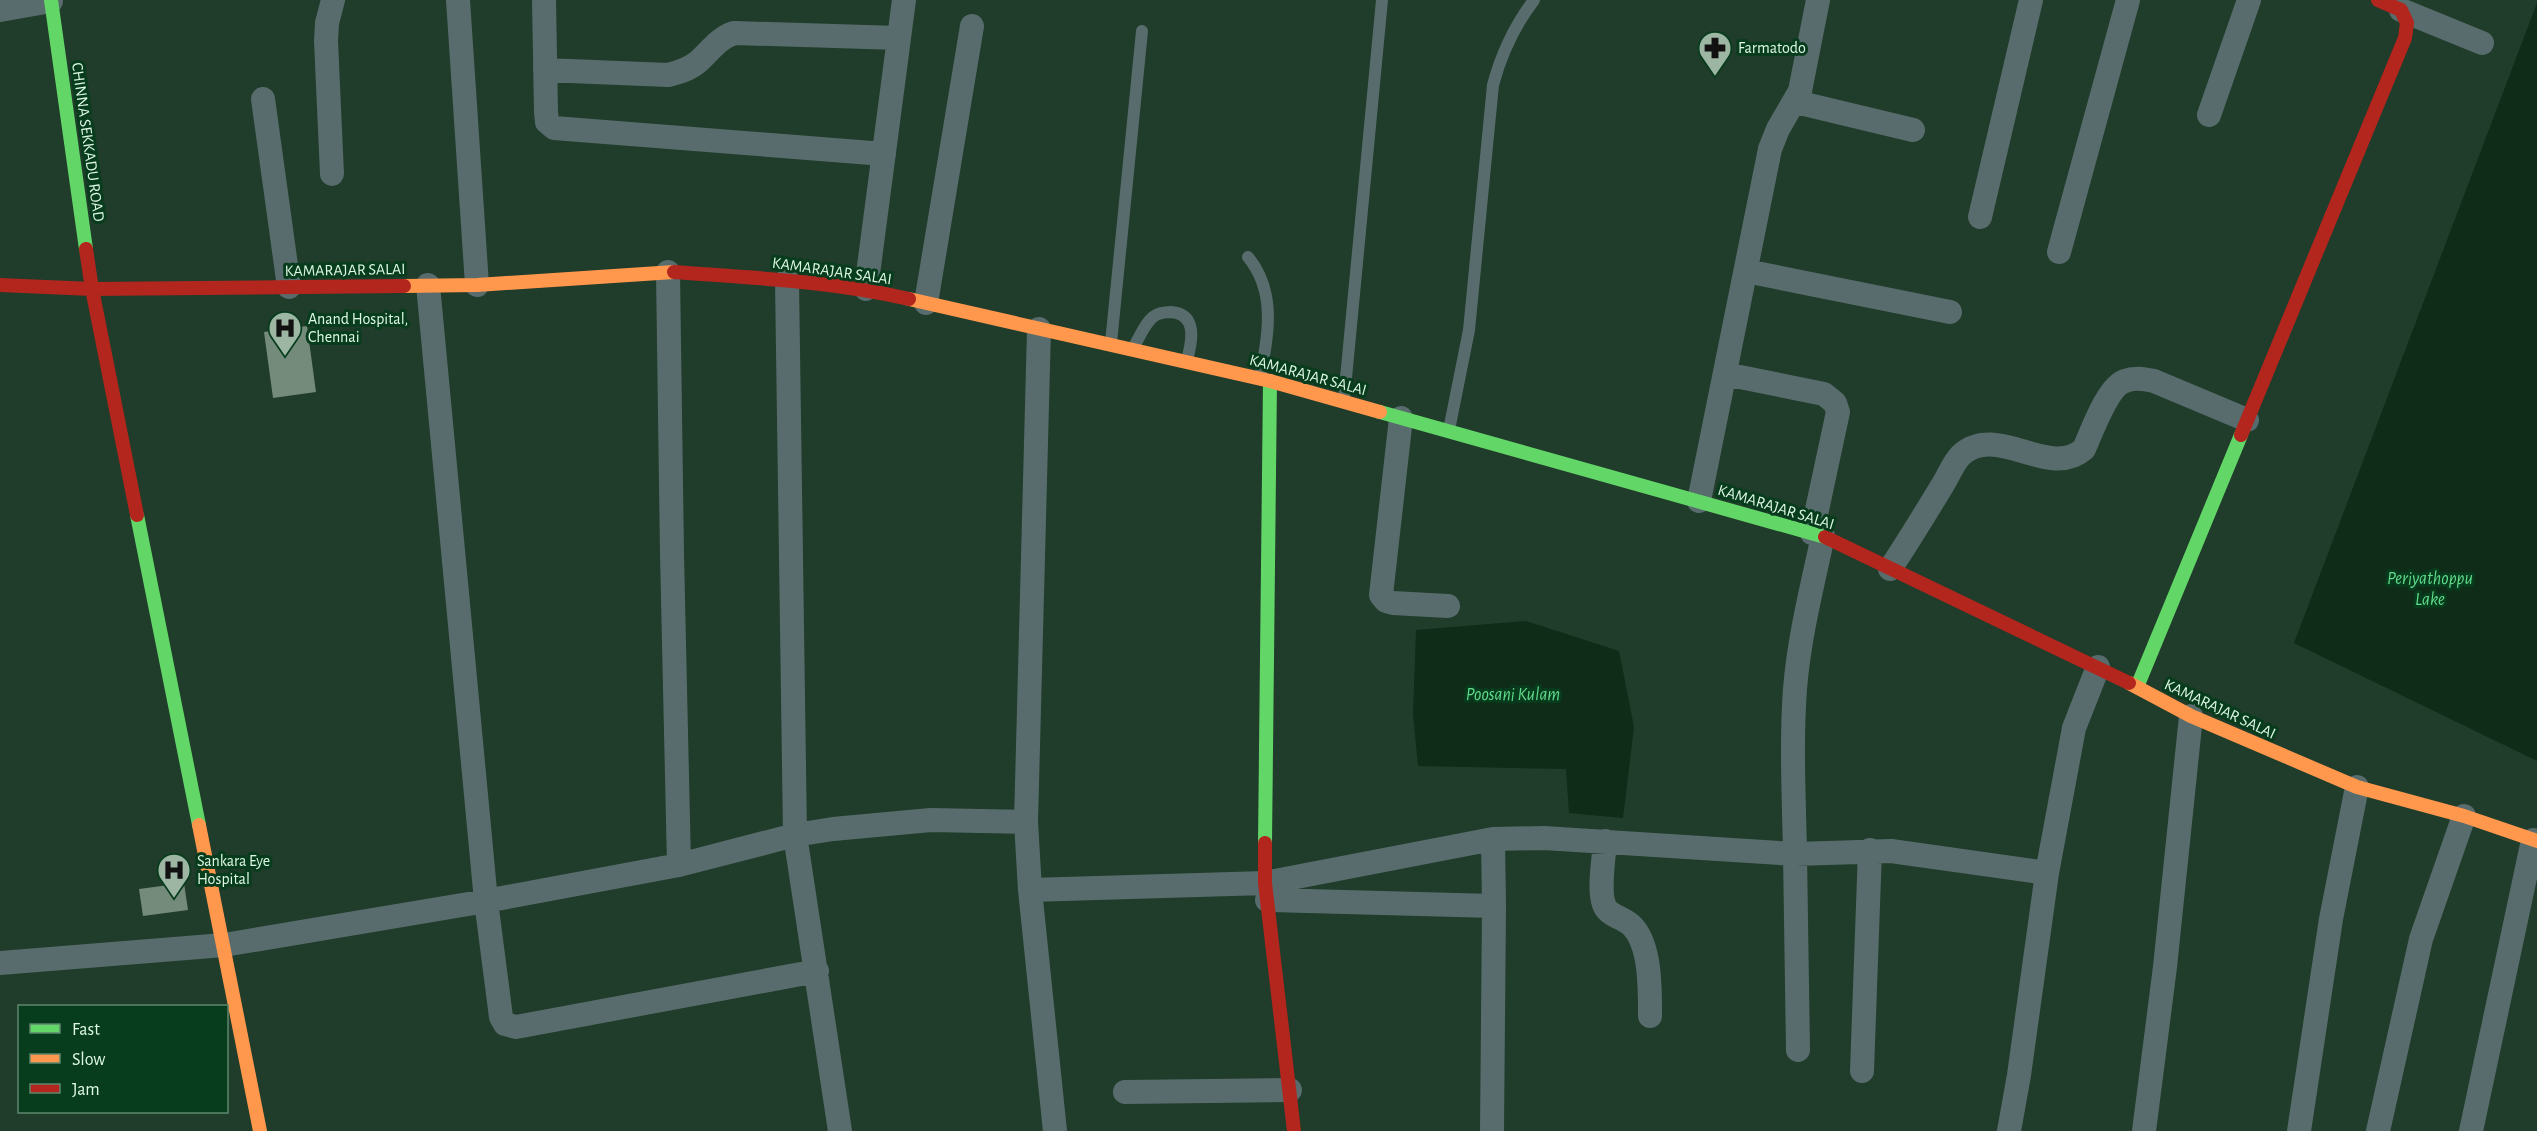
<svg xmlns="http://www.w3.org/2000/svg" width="2537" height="1131" font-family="'Alegreya Sans',sans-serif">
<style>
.water{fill:#0e2c18}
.building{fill:#748a7a}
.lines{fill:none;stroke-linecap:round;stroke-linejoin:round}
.lane{stroke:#586c6d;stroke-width:12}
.street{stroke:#586c6d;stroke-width:24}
.fast{stroke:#63d668;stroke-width:14}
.slow{stroke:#ff974d;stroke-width:14}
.jam{stroke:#b3261e;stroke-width:14}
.labels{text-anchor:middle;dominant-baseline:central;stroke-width:6;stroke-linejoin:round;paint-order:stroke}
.poi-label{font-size:16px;fill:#def8e4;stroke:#073c1d;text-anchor:start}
.street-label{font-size:16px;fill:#def8e4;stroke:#073c1d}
.water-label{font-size:18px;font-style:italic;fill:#61dc8b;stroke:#073c1d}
</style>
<rect width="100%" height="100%" fill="#203c2a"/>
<path class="water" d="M 2537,3 L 2537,761 L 2294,643 Z
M 1526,621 L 1619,651 L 1634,727 L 1623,818 L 1569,813 L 1566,769 L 1418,766 L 1413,714 L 1416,630 Z"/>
<path class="building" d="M 307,326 L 316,392 L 273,398 L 264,332 Z
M 184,883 L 188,910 L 143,916 L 139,889 Z"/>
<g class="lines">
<path class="lane" d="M 1248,257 C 1277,292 1268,336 1260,377
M 1111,343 L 1142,31
M 1133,348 C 1139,339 1144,324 1153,317 C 1158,313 1165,312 1171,312 C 1198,314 1192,342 1187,360
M 1344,399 L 1382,0
M 1449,430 L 1469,330 L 1493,85 C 1501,55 1515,25 1534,0"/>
<path class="street" d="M 458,0 L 477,285
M 544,0 L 546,112 L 547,122 L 554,128 L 884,154
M 0,10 L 51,1
M 2401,10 L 2482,43
M 545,70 L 668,75 C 680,72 690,69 699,61 C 711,50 719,38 734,33 L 899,38
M 263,99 L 289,287
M 1796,102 L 1913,130
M 2209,115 L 2249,0
M 332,174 L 326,41 L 327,23 L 333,0
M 1980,217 L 2031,0
M 2059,252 L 2128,0
M 1746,271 L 1950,312
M 668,272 L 672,554 L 679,865
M 787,280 L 795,835 L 840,1131
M 428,285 L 486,901 L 501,1017 L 505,1024 L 516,1027 L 817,971
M 866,289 L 904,0
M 926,303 L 972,26
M 1039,329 L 1026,822 L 1030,890 L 1055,1131
M 1725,374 L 1824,394 L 1835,403 L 1838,412 L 1812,533
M 1401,418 L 1381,595 L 1386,601 L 1393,603 L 1448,606
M 1699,501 L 1770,149 L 1778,129 L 1800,91 L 1818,0
M 1823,536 C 1812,587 1799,638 1795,689 C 1791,744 1794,799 1795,854 L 1891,851 L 2047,873
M 1890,569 C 1908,542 1925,514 1942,486 C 1948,477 1953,463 1961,455 C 1997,422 2049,480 2084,449 C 2092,431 2108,386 2125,381 C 2135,377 2144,379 2154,381 L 2247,420
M 1493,839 L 1494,906
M 1605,841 C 1604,858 1599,885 1603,901 C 1606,917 1623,916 1633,927 C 1651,947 1650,990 1650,1016
M 1030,890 L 1265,883 L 1493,839 L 1544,838 L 1795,854 L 1798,1050
M 1267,900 L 1494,906 L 1492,1131
M 0,963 L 224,945 L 486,901 L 679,865 L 795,835 L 833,829 L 931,820 L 1026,822
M 1862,1071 L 1870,850
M 1125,1092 L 1290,1090
M 2009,1131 L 2019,1075 L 2047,873 L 2074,728 L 2098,667
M 2144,1131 L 2165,967 L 2191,716
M 2299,1131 L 2331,919 L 2357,787
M 2378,1131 L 2421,939 L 2464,816
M 2471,1131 L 2533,840"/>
<path class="fast" d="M 51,0 L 86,249
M 1380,412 L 1825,537
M 137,515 L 199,825
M 2137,687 L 2241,435
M 1265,843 L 1270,381"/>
<path class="slow" d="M 404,286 L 477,285 L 674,272
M 909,299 L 1270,381 L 1380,412
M 2129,683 L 2191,716 L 2357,787 L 2464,816 L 2537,841
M 199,825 L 260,1131"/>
<path class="jam" d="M 86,249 L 92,289 L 137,515
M 674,272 C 753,278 832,281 909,299
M 0,285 L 92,289 L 404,286
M 2241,435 L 2405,38 L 2407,23 L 2401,10 L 2378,0
M 1825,537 L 2129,683
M 1265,843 L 1265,883 L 1294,1131"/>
</g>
<defs>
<g id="pharmacy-pin" transform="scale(1.725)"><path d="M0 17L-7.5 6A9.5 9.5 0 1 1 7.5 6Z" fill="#9cb6a3" stroke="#073c1d"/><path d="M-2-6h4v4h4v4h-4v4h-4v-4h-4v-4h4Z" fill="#111"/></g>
<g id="hospital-pin" transform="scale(1.725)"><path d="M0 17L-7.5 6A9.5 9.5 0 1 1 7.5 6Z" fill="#9cb6a3" stroke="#073c1d"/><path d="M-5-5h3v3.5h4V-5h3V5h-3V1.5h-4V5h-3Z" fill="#111"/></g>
</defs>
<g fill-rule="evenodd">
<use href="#pharmacy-pin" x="1715" y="48"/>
<use href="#hospital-pin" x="285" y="328"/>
<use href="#hospital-pin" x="174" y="870"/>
</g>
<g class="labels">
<g class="poi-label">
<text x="1738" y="48">Farmatodo</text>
<text x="308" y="319">Anand Hospital,<tspan x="308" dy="18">Chennai</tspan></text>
<text x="197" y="861">Sankara Eye<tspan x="197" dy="18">Hospital</tspan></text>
</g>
<g class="street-label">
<text transform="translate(88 142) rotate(82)">CHINNA SEKKADU ROAD</text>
<text transform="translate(345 270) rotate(-1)">KAMARAJAR SALAI</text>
<text transform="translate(832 271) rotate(8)">KAMARAJAR SALAI</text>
<text transform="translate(1308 375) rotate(15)">KAMARAJAR SALAI</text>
<text transform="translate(1776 507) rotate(17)">KAMARAJAR SALAI</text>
<text transform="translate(2220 709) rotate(25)">KAMARAJAR SALAI</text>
</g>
<g class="water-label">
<text x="2430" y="579">Periyathoppu<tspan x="2430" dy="21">Lake</tspan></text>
<text x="1513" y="695">Poosani Kulam</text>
</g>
</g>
<rect x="18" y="1005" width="210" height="108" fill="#073c1d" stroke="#5d876d" stroke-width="1.5"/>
<rect x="30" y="1024" width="30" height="9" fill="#63d668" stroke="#5d876d" stroke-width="1.5"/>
<text x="72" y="1035" font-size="18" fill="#def8e4">Fast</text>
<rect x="30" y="1054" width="30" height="9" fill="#ff974d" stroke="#5d876d" stroke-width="1.5"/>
<text x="72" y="1065" font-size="18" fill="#def8e4">Slow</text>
<rect x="30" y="1084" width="30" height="9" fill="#b3261e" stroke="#5d876d" stroke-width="1.5"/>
<text x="72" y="1095" font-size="18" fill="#def8e4">Jam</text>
</svg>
